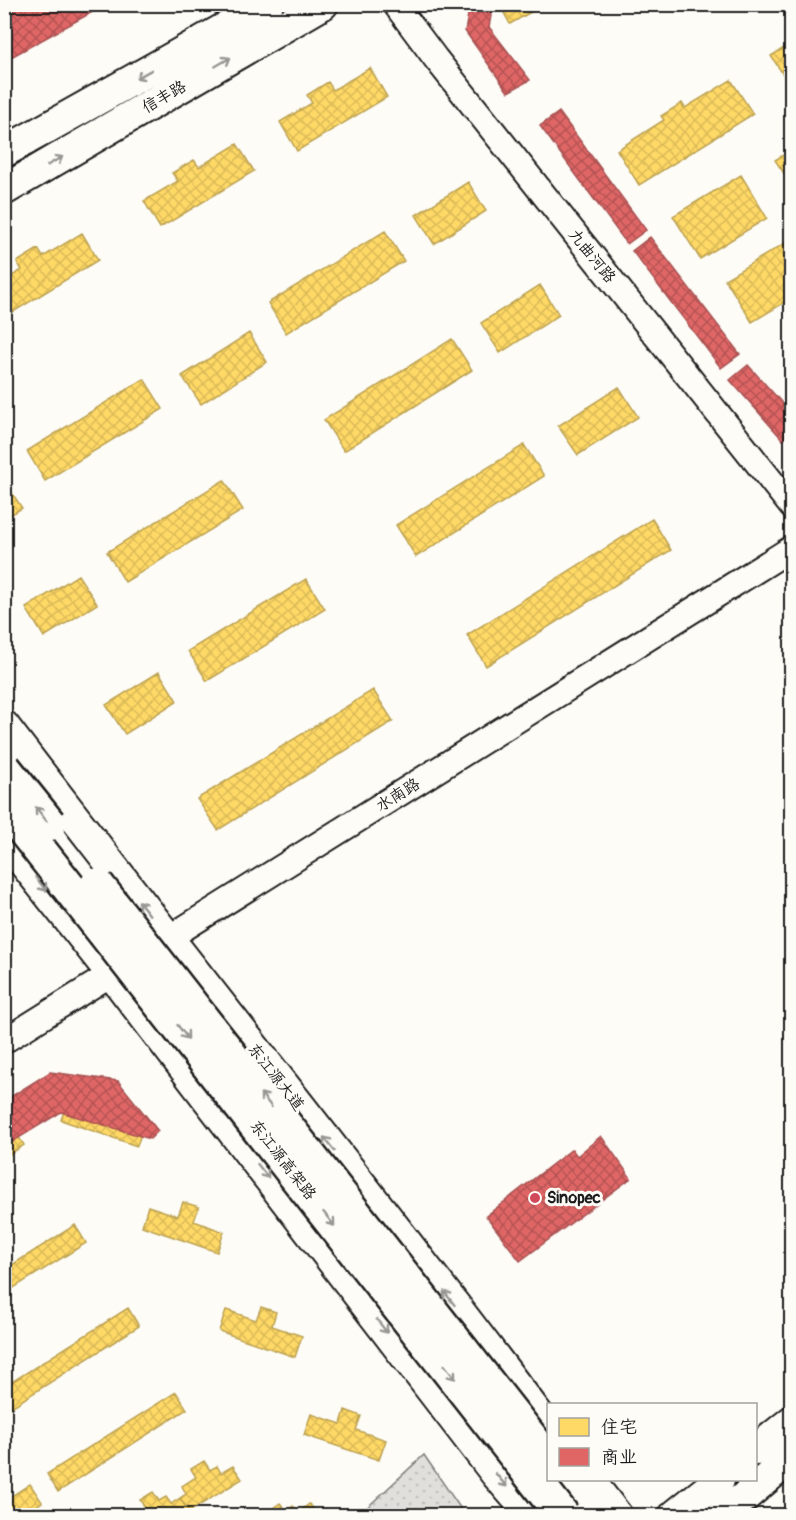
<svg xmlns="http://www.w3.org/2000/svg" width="796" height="1520" font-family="Pangolin,'LXGW WenKai TC',sans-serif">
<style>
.grass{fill:url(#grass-dots);stroke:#7e7e7c;stroke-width:1.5}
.homes{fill:url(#homes-cross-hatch);stroke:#bba050;stroke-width:1.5}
.shops{fill:url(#shops-cross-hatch);stroke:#a55050;stroke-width:1.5}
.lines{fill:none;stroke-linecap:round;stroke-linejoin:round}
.minor-casing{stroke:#1c1c1c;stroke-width:28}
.major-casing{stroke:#1c1c1c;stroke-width:34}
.highway-casing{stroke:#1c1c1c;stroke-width:38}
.minor{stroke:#fdfcf7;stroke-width:24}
.major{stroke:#fdfcf7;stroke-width:30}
.highway{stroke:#fdfcf7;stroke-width:33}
.highway-bridge-casing{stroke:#1c1c1c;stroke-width:38;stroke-linecap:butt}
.highway-bridge{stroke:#fdfcf7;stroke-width:33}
.oneway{stroke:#989794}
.poi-dot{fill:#d1495b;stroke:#fdfcf7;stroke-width:2}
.labels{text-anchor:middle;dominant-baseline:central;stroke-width:6;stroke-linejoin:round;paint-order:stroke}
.street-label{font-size:16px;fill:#1c1c1c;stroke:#fdfcf7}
.poi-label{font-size:16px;font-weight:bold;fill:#1c1c1c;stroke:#fdfcf7;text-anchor:start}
</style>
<defs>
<pattern id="grass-dots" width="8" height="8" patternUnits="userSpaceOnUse" patternTransform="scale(1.5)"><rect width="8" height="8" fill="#e0dfdb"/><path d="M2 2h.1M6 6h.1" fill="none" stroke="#c0bfbb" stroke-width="1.8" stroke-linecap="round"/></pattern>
<pattern id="homes-cross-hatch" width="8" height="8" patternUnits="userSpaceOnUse" patternTransform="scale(1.5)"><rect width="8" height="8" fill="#ffd966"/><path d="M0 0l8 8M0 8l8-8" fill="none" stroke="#daba58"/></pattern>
<pattern id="shops-cross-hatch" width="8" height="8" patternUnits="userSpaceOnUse" patternTransform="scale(1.5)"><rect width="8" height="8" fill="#e06666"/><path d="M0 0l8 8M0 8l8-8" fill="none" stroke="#b55353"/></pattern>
</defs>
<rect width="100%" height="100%" fill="#fdfcf7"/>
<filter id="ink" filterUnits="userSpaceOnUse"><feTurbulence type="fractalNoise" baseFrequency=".0167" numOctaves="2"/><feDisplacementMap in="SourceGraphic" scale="12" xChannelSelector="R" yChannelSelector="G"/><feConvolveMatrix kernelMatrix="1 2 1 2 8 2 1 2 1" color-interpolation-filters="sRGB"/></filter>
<g filter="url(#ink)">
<path class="grass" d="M 424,1455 L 465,1515 L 359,1515 Z"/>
<path class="homes" d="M 499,4 L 545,4 L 510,24 Z
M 792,43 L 792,88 L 771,56 Z
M 370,68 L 387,97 L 297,151 L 280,122 L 312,103 L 307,95 L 328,82 L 333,90 Z
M 731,80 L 753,114 L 639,185 L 617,150 L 664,120 L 661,116 L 682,103 L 685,108 Z
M 237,144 L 254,171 L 160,228 L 144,201 L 178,181 L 172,173 L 194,160 L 199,167 Z
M 792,150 L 792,185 L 775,160 Z
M 741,175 L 767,218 L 700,259 L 673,216 Z
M 468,182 L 486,211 L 434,244 L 416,215 Z
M 385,231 L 404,261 L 286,333 L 268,303 Z
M 82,233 L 98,260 L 5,317 L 4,281 L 22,270 L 17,262 L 38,249 L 43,257 Z
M 792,239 L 792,298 L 752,322 L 725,279 Z
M 540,285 L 559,315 L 500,353 L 481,323 Z
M 249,333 L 267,362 L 201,404 L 182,376 Z
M 452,339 L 472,370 L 344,451 L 324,420 Z
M 144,379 L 163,409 L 45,481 L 27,451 Z
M 619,387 L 638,417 L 578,455 L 558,426 Z
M 524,445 L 544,476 L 416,557 L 396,525 Z
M 224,480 L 243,510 L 125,582 L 107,552 Z
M 4,481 L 22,508 L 4,519 Z
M 652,519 L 671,550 L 486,666 L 467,635 Z
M 78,575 L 97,604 L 44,637 L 26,608 Z
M 306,579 L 325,609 L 207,681 L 188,651 Z
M 159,672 L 177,701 L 125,734 L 106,705 Z
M 373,690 L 393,721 L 218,830 L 197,799 Z
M 103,1096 L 118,1101 L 114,1115 L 144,1125 L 137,1146 L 61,1120 L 68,1100 L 98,1110 Z
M 10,1124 L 24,1145 L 4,1158 L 4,1128 Z
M 183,1202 L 199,1207 L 194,1221 L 224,1232 L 217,1252 L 142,1226 L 148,1206 L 178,1216 Z
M 75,1225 L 86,1243 L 4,1294 L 4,1270 Z
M 261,1307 L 276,1312 L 272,1326 L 302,1336 L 295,1357 L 219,1331 L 226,1310 L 256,1320 Z
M 128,1308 L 139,1326 L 10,1408 L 4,1399 L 4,1387 Z
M 176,1392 L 187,1409 L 58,1492 L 47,1474 Z
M 345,1410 L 361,1416 L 356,1430 L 386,1440 L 379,1460 L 304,1435 L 311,1414 L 341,1424 Z
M 204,1461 L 210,1470 L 217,1466 L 221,1473 L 233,1466 L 242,1479 L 189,1512 L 180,1498 L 186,1494 L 182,1486 L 196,1477 L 191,1469 Z
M 30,1484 L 42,1502 L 21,1516 L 4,1516 L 4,1501 Z
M 153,1492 L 159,1501 L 166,1497 L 171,1504 L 180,1498 L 189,1512 L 183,1516 L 135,1516 L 146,1509 L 140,1500 Z
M 280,1503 L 287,1511 L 293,1506 L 299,1512 L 309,1504 L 320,1516 L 271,1516 L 268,1512 Z"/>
<path class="shops" d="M 4,4 L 107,4 L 4,61 Z
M 470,4 L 493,4 L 489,27 L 530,80 L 508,92 L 465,31 Z
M 559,112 L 646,230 L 627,244 L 540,126 Z
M 650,237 L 740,354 L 721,368 L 632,251 Z
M 748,365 L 792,414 L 792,433 L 783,440 L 730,380 Z
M 50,1072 L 118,1081 L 158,1131 L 150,1139 L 61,1112 L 4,1147 L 4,1101 Z
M 601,1136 L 631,1178 L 520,1261 L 486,1216 L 572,1149 L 577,1156 Z"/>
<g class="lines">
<g class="minor-casing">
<path id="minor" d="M 395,4 L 436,59 L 792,507
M 4,1041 L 792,548"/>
</g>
<g class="major-casing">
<path id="major" d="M 4,152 L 268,4
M 4,190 L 323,4
M 4,726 C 184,962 371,1191 548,1428
M 4,838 L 111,973 L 496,1474 L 532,1516
M 756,1450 L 792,1421
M 589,1480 L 617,1516
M 674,1516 L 719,1480
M 722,1516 L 792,1457"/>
</g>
<g class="highway-casing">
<path id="highway" d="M 564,1480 L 592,1516"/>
</g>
<use href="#minor" class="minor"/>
<use href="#major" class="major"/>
<use href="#highway" class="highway"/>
<g class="highway-bridge-casing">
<path id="highway-bridge" d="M 4,768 L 49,824
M 4,805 L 563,1516
M 97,885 L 548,1460"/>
</g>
<use href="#highway-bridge" class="highway-bridge"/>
</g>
<defs><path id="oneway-shaft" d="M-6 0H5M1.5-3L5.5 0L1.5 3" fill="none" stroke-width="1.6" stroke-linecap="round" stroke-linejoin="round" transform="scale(1.5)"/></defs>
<g class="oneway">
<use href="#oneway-shaft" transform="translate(223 62) rotate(-30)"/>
<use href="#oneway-shaft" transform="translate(144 74) rotate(151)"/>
<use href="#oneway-shaft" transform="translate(55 161) rotate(-30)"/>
<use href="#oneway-shaft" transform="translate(41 814) rotate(-128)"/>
<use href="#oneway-shaft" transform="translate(41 884) rotate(52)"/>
<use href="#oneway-shaft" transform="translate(144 908) rotate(-128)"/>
<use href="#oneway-shaft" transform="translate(183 1032) rotate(52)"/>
<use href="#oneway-shaft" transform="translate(266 1100) rotate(-128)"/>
<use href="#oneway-shaft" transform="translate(329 1144) rotate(-128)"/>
<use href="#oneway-shaft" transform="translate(263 1171) rotate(52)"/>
<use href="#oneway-shaft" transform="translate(329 1219) rotate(52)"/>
<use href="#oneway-shaft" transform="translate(449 1298) rotate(-128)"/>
<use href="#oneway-shaft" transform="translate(382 1326) rotate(52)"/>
<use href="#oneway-shaft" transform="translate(450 1372) rotate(52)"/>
<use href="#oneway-shaft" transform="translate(501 1480) rotate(50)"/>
</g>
</g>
<circle class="poi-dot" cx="535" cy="1198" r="6"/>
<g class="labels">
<g class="street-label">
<text transform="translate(164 97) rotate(-30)">信丰路</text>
<text transform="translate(592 256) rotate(51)">九曲河路</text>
<text transform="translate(398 795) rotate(-32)">水南路</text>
<text transform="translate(276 1077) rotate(52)">东江源大道</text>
<text transform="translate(283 1160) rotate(52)">东江源高架路</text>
</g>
<g class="poi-label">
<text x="547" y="1198">Sinopec</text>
</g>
</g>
<rect width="796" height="1520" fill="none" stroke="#fdfcf7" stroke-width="24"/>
<rect x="12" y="12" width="772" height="1496" fill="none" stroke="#1c1c1c" stroke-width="2" filter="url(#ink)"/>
<rect x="547" y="1403" width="210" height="78" fill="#fdfcf7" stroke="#a3a29f" stroke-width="1.5"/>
<rect x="559" y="1418" width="30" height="18" fill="#ffd966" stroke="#a3a29f" stroke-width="1.5"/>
<text x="601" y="1433" font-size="18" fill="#1c1c1c">住宅</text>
<rect x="559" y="1448" width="30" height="18" fill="#e06666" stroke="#a3a29f" stroke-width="1.5"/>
<text x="601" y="1463" font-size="18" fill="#1c1c1c">商业</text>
</svg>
